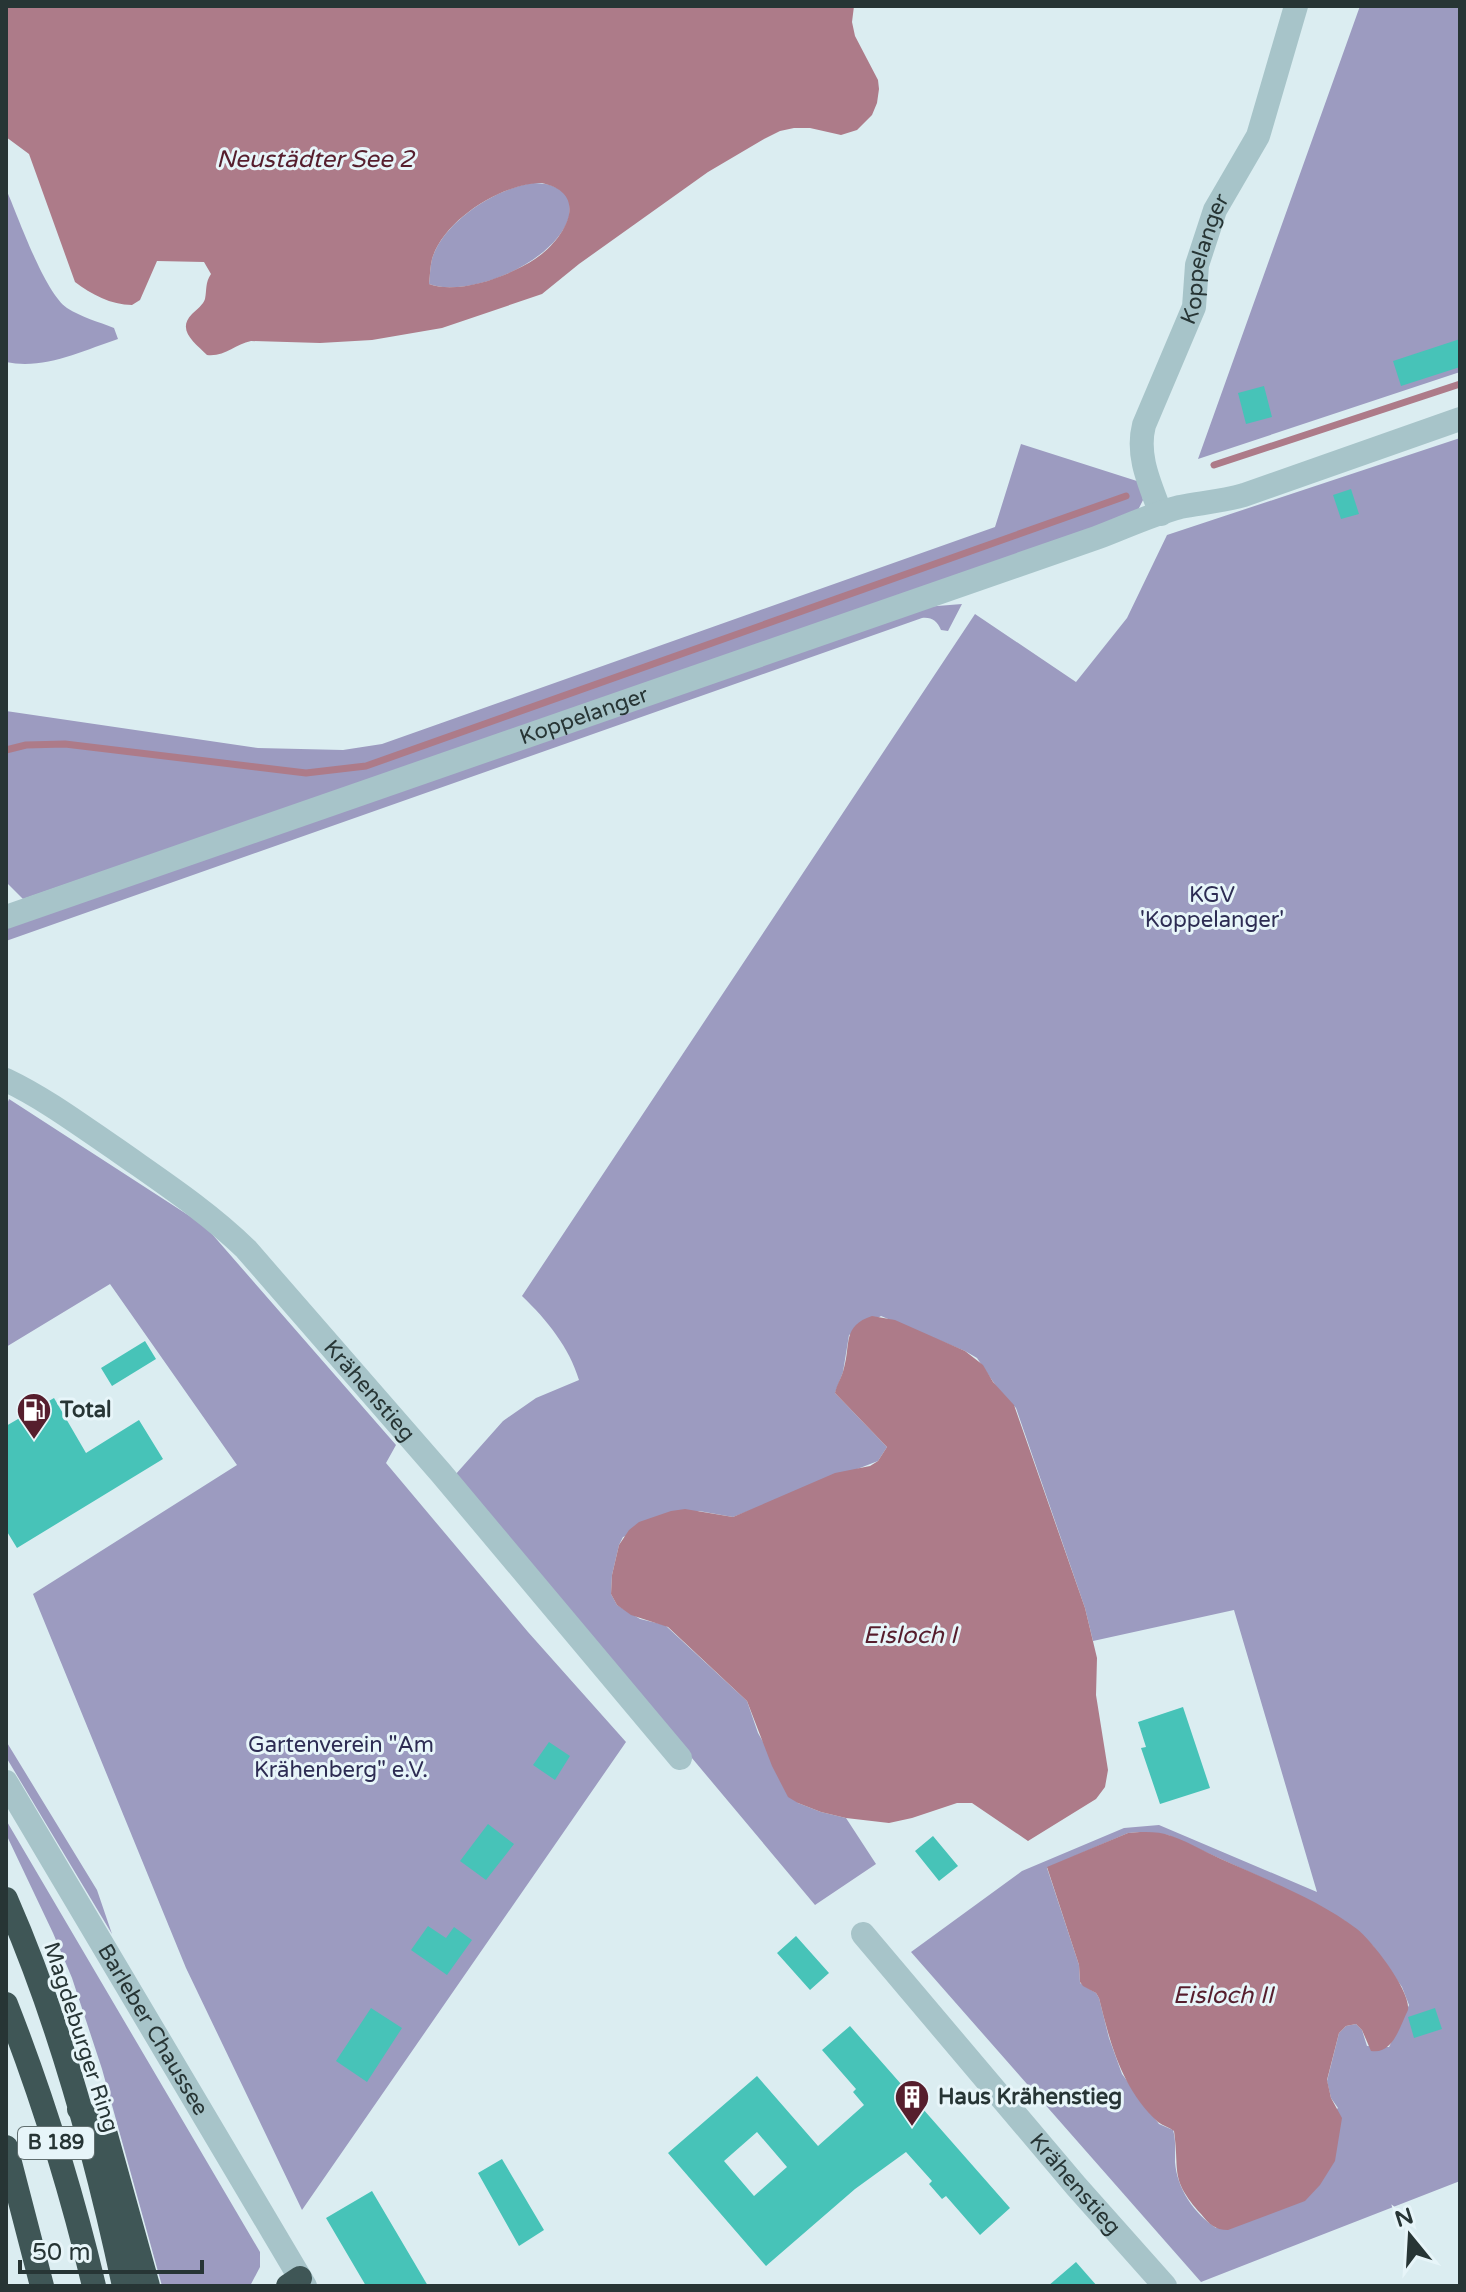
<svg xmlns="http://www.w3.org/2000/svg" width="1466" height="2292" font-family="'Varela Round',sans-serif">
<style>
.green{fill:#9c9bc0;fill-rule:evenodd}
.water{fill:#ad7b89;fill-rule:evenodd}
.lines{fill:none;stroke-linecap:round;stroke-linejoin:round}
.stream{stroke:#ad7b89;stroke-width:7}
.building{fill:#47c3b8;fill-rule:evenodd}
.minor{stroke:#a7c4c9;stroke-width:24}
.highway{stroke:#3f5656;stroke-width:24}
.labels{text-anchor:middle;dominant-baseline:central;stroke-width:6;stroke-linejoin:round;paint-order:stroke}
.shield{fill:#e7f5f9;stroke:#616f70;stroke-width:2}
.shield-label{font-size:20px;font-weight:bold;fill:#273535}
.street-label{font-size:22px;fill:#273535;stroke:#e7f5f9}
.park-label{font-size:22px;fill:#2d2c53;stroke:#e7f5f9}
.poi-label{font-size:22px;font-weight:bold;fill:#273535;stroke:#e7f5f9;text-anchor:start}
.water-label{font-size:24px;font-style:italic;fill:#561e2d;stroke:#e7f5f9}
</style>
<rect width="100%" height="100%" fill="#dbedf1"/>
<path class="green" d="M 1360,6 L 1460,6 L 1460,372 L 1198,459 Z
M 533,183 C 548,183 559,186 569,198 C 570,205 570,210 569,217 C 556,261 471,299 429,284 C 430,276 430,267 432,259 C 443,222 496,188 533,183 Z
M 6,189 C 18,216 44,292 67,308 C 81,317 99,322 114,328 L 118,339 C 82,351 44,370 6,362 Z
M 1460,438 L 1460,2181 L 1201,2282 L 911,1952 L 1022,1871 L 1124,1828 L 1159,1825 L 1317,1892 L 1234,1610 L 1093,1641 L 1085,1608 L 1016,1408 L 998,1389 L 977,1358 L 965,1351 L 881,1316 L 849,1335 L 843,1372 L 835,1393 L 887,1447 L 878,1461 L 733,1517 L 699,1511 L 623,1537 L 619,1545 L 612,1575 L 611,1594 L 617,1605 L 640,1619 L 665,1625 L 747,1701 L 758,1733 L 798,1803 L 821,1812 L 846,1818 L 876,1864 L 815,1905 L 455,1475 L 503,1421 L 536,1398 L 579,1380 C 569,1347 547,1320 522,1296 L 975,614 L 1076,682 L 1127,618 L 1167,535 ZM 1140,1832 L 1168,1835 L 1278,1885 L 1345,1921 L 1373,1946 L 1402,1987 L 1409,2005 L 1389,2047 L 1367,2046 L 1362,2030 L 1356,2024 L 1346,2026 L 1339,2033 L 1327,2081 L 1331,2098 L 1338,2108 L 1216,2228 C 1194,2213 1177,2189 1175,2162 C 1175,2151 1176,2140 1173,2130 L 1159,2124 L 1122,2074 L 1109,2038 L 1099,1998 L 1096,1993 L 1080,1983 L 1079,1965 L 1047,1868 L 1128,1833 Z
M 1021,444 L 1140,482 L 1143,500 L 1136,514 L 23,899 L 6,882 L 6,711 L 258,748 L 343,750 L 382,744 L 995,527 Z
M 962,604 L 948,631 L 941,630 C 937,621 932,617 922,618 L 6,941 L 6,926 L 925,607 Z
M 9,1099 L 205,1226 L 396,1445 L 386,1463 L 528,1632 L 626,1742 L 302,2210 L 186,1968 L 33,1594 L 237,1465 L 110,1284 L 6,1347 L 6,1107 Z
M 6,1741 L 97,1890 L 112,1934 L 6,1757 Z
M 6,1820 L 260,2252 L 260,2267 L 250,2286 L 162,2286 L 102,2069 L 72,1978 L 53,1933 L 6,1834 Z"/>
<path class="water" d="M 6,6 L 854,6 L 852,22 L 855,36 L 878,80 L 879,89 L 877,103 L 872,115 L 857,130 L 841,135 L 810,128 L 794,128 L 780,131 L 764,139 L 708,172 L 579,264 L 542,294 L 442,328 L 372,340 L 320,343 L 251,341 C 235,344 225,357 207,355 C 195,343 176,330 192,314 C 197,309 203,305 205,299 C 207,289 205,283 211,274 L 204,262 L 157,261 L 140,300 L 132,305 C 111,305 91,294 75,282 L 29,154 L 6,137 ZM 542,183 C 592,194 564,240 535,259 C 509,276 459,295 429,284 C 430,276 430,267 432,259 C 444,219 503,183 542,183 Z
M 872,1316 L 895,1320 L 965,1351 L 983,1365 L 993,1382 L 1014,1405 L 1085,1608 L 1097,1658 L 1096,1695 L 1108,1770 L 1105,1787 L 1096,1799 L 1028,1841 L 972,1803 L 957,1803 L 912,1818 L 889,1823 L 846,1818 L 821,1812 L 798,1803 L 788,1797 L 772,1766 L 747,1701 L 668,1627 L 631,1615 L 617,1605 L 611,1594 L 612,1575 L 619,1545 L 629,1530 L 639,1522 L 671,1511 L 685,1509 L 733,1517 L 835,1473 L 870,1466 L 878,1461 L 887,1447 L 835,1393 C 837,1384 842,1377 844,1368 C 851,1344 842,1326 872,1316 Z
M 1140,1832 C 1148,1832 1157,1832 1165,1834 C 1184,1839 1203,1851 1221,1859 C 1265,1879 1318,1899 1357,1929 C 1372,1941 1411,1991 1408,2010 C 1400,2026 1393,2055 1371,2051 L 1362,2030 L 1356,2024 L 1346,2026 L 1339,2033 L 1327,2080 L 1331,2098 L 1342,2118 L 1335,2161 L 1320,2185 L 1305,2201 L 1228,2230 C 1215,2230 1209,2224 1201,2214 C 1169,2178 1180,2173 1174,2131 C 1169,2127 1163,2126 1158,2122 C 1122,2089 1110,2043 1099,1998 L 1096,1993 L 1083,1986 L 1080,1982 L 1079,1965 L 1047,1867 L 1128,1833 Z"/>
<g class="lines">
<path class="stream" d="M 1214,465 L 1460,384
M 6,750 L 26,745 L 65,744 L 306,773 L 366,766 L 1126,496"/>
</g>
<path class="building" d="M 1460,339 L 1460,367 L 1401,386 L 1393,361 Z
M 1264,386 L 1272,417 L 1246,424 L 1238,393 Z
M 1351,489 L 1359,514 L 1341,519 L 1333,495 Z
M 145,1341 L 156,1359 L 112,1386 L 101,1368 Z
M 54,1398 L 86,1453 L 139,1420 L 163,1459 L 17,1548 L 6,1530 L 6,1426 Z
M 1183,1707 L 1210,1788 L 1160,1804 L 1141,1748 L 1146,1747 L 1138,1722 Z
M 549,1742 L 570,1756 L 555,1780 L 533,1765 Z
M 488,1824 L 514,1844 L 486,1880 L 460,1861 Z
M 933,1836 L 958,1866 L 939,1881 L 915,1851 Z
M 428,1926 L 446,1938 L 454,1927 L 472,1940 L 447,1975 L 411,1950 Z
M 796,1936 L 829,1973 L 810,1990 L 777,1953 Z
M 371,2008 L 402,2028 L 367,2082 L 336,2061 Z
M 1435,2008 L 1442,2029 L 1414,2038 L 1408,2017 Z
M 850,2026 L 1010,2208 L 980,2235 L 946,2196 L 942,2199 L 929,2184 L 932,2181 L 906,2152 L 855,2189 L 766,2266 L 668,2153 L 757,2076 L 818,2146 L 864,2105 L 853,2092 L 856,2089 L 822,2050 ZM 757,2132 L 787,2167 L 754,2196 L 724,2161 Z
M 502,2159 L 544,2230 L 519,2246 L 478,2173 Z
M 372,2191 L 428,2286 L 366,2286 L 326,2218 Z
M 1076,2262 L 1097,2286 L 1048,2286 Z"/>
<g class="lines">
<g class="minor">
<path id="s1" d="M 1161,514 C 1150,484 1136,456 1144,425 L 1194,307 L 1197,265 L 1215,210 L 1258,136 L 1296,6"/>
<path id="s2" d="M 6,917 L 1096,538 C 1123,528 1152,514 1180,507 C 1201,503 1223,501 1244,495 L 1460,419"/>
<path id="s3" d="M 6,1080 C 46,1099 83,1127 120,1152 C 164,1183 208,1212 246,1249 L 441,1473 L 680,1758"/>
<path id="s4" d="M 6,1782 L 305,2286"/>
<path id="s5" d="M 863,1934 L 1076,2186 L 1165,2286"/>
</g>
<path class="highway" d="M 6,1899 C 60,2022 96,2155 124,2286
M 6,2004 C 42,2096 71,2189 94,2286
M 79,2109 L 106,2135 L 148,2286
M 6,2147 L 42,2286
M 288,2286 L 300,2278"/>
</g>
<defs>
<g id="fuel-pin" transform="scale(1.8)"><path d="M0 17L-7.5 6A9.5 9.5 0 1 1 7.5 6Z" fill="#561e2d" stroke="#e7f5f9"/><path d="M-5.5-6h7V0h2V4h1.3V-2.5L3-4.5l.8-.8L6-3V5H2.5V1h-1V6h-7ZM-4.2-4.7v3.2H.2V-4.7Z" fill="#fff"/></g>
<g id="building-pin" transform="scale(1.8)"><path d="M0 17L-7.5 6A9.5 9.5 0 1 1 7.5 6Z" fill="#561e2d" stroke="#e7f5f9"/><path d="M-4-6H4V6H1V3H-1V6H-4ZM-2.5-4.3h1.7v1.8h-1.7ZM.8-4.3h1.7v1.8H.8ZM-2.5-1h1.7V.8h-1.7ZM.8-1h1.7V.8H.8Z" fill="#fff"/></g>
</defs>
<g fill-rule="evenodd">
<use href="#fuel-pin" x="34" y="1410"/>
<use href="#building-pin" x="912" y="2097"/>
</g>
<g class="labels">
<rect class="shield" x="18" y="2127" width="76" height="32" rx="6"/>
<g class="shield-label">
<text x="56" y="2143">B 189</text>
</g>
<g class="street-label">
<text stroke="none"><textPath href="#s1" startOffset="270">Koppelanger</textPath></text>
<text stroke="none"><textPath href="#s2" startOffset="612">Koppelanger</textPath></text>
<text stroke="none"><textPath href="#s3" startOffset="482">Krähenstieg</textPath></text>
<text stroke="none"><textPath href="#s4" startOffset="288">Barleber Chaussee</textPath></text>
<text transform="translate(81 2037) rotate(72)">Magdeburger Ring</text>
<text stroke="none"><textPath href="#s5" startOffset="328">Krähenstieg</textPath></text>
</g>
<g class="park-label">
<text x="1212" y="895">KGV<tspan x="1212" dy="25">'Koppelanger'</tspan></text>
<text x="341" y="1745">Gartenverein "Am<tspan x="341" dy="25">Krähenberg" e.V.</tspan></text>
</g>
<g class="poi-label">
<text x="60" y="1410">Total</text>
<text x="938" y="2097">Haus Krähenstieg</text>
</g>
<g class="water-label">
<text x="315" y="159">Neustädter See 2</text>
<text x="910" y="1635">Eisloch I</text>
<text x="1223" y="1995">Eisloch II</text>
</g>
</g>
<rect width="1466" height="2292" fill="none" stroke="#273535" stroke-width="16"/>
<g transform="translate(1410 2236) rotate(342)" stroke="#e7f5f9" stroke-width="6" paint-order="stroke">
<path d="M0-6L14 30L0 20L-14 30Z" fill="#273535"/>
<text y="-12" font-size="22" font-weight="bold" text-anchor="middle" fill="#273535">N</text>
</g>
<path d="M20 2260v12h182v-12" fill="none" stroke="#273535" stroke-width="4"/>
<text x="32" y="2260" font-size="24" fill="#273535" stroke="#e7f5f9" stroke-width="6" paint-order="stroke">50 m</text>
</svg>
